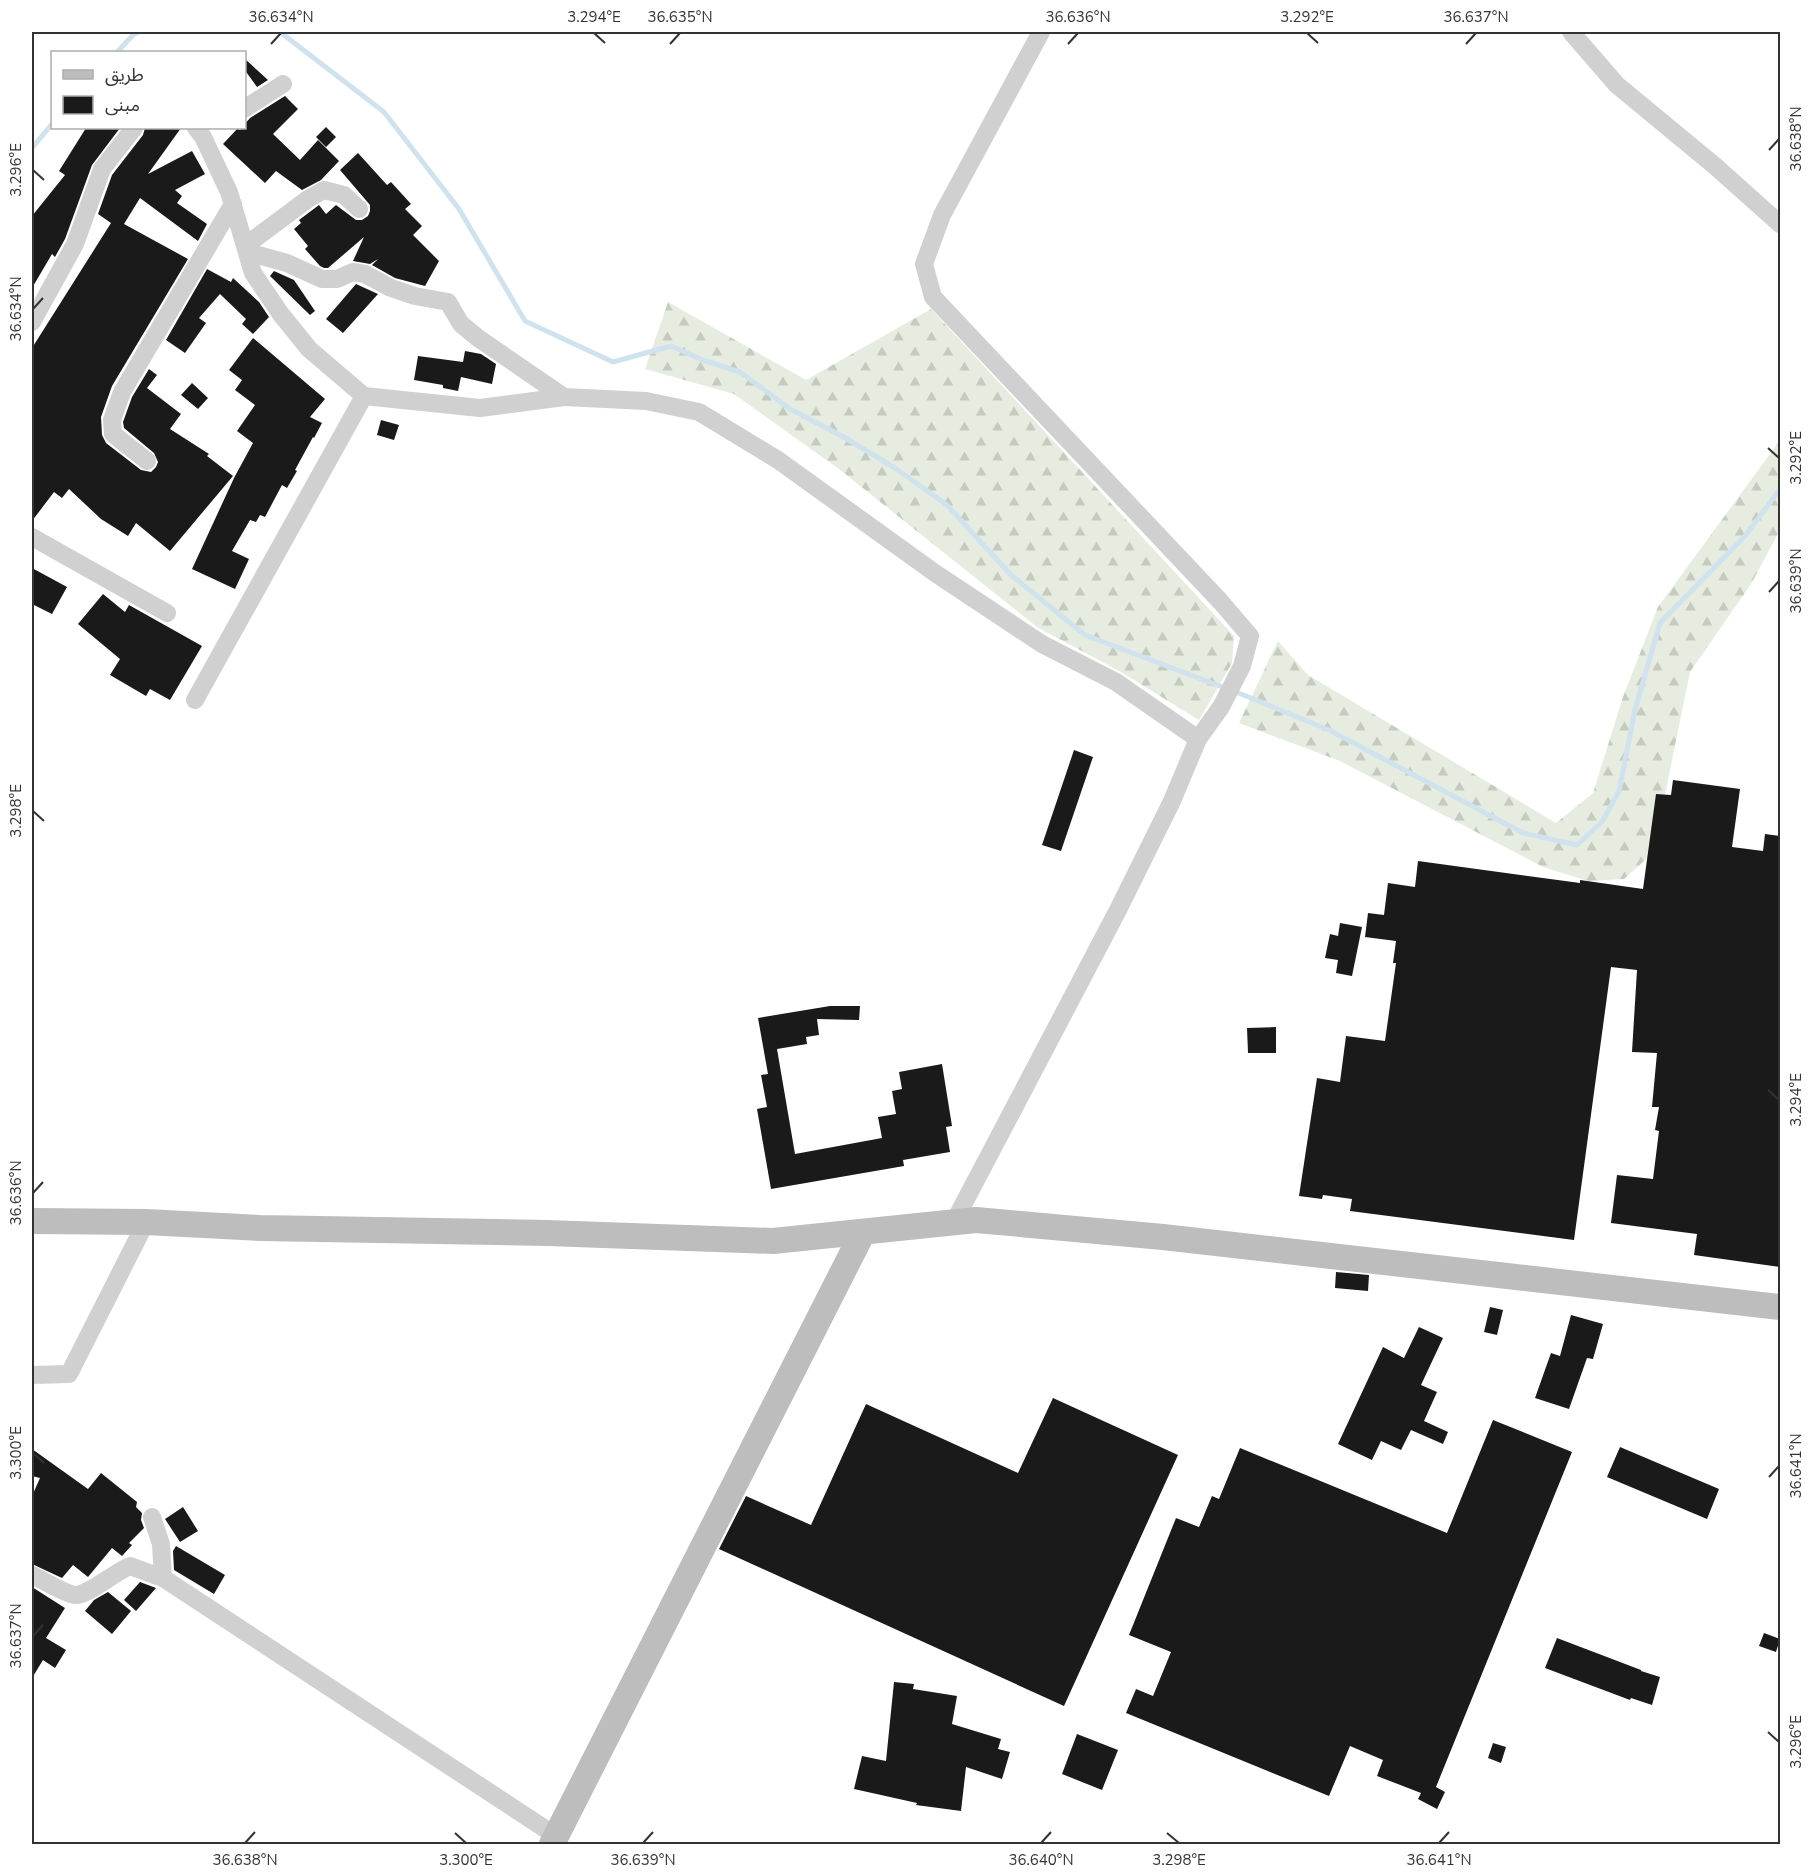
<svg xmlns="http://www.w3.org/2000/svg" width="1812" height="1876" font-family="'Nunito Sans','Noto Sans Arabic',sans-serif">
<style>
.forest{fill:url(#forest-firs)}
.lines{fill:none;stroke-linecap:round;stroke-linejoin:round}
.stream{stroke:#cfe2ee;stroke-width:5}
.building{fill:#1a1a1a}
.street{stroke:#d0d0d0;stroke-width:18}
.secondary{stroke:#bdbdbd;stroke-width:26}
.ticks{fill:none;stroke:#333;stroke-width:2}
.neatline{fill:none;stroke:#333;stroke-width:2}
.ticks-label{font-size:15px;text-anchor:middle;fill:#333}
</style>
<defs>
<pattern id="forest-firs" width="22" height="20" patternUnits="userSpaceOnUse" patternTransform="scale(1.5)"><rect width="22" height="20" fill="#e6ecdf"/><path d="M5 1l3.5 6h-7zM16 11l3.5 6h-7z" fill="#c6cbc0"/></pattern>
</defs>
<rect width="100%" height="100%" fill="#fff"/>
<path class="forest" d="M 668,302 L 806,380 L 931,309 L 1234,636 L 1232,663 L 1199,720 L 1121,672 L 1037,627 L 839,469 L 734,394 L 645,369 Z
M 1780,442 L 1780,530 L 1751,584 L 1690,672 L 1653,853 L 1624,879 L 1588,881 L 1543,867 L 1340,761 L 1239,723 L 1278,641 L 1308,675 L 1556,823 L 1593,793 L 1623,697 L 1658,607 L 1778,443 Z"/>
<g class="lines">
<path class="stream" d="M 280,32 L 384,112 L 459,209 L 525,321 L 613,362 L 671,346 L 703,360 L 740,372 L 790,409 L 842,436 L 895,468 L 947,505 L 1011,575 L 1085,635 L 1246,696 L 1329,730 L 1523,833 L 1577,845 L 1602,822 L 1619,791 L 1635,710 L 1660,623 L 1745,536 L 1780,489
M 117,52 L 134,34 L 139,32
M 32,148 L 52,124"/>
</g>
<path class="building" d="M 244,58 L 268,80 L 257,87 L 244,69 Z
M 285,96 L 298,109 L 273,134 L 300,160 L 318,140 L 339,161 L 321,180 L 302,190 L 276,171 L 265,183 L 223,144 L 238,128 L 239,130 L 244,128 L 244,125 L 250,118 Z
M 326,127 L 336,137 L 326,147 L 316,137 Z
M 86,128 L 120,128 L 92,165 L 65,239 L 55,257 L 52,254 L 32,288 L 32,216 L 65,175 L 59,171 Z
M 145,128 L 181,128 L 148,174 L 192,151 L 205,174 L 175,190 L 182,196 L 177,203 L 207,224 L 198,241 L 140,198 L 124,224 L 188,259 L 112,386 L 101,417 L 102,435 L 106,443 L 141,470 L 151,472 L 156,467 L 158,462 L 154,453 L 124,428 L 123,422 L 132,397 L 149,369 L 157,375 L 147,388 L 181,414 L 170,429 L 209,454 L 207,456 L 233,476 L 170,551 L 136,523 L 128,536 L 101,519 L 69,489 L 62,498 L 54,492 L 32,521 L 32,348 L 111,223 L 98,214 L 112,175 L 143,135 Z
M 358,153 L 387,185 L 391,182 L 411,204 L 405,209 L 422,226 L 413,235 L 439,261 L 425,286 L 395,278 L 372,265 L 378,259 L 370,264 L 353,261 L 364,237 L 328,268 L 324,268 L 320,266 L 305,249 L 308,246 L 294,229 L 301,223 L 299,220 L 319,205 L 326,214 L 336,205 L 356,220 L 362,220 L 368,216 L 370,211 L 370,205 L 340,170 Z
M 207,269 L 231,282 L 233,278 L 259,302 L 269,317 L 253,334 L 242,324 L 246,319 L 220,294 L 199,318 L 206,323 L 185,353 L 166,340 Z
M 274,271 L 294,280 L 315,311 L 310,315 L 270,276 Z
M 356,284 L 378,294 L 343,333 L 326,319 Z
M 253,338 L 325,399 L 310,417 L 322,423 L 314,438 L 313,437 L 295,470 L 297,471 L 287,488 L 282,485 L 265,517 L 260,515 L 256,522 L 250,520 L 232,551 L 249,559 L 235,589 L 192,569 L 234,478 L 253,443 L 237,431 L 255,405 L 235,390 L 242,380 L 229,370 Z
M 465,351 L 481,354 L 496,364 L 492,384 L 461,377 L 458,391 L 443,388 L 443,385 L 414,380 L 418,356 L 463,362 Z
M 192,383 L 208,398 L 198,409 L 181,395 Z
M 381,420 L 399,425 L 394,440 L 377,435 Z
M 32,568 L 67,587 L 52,614 L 32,604 Z
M 103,594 L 125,612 L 129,605 L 202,646 L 170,700 L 150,689 L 146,696 L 110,675 L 120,659 L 78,624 Z
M 1074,750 L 1093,757 L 1061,851 L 1042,845 Z
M 1673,780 L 1740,789 L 1732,847 L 1763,851 L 1765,834 L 1780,836 L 1780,1267 L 1694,1255 L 1697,1234 L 1611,1223 L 1617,1175 L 1653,1179 L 1659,1131 L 1655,1130 L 1659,1107 L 1652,1107 L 1657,1053 L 1632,1052 L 1637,970 L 1611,967 L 1574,1240 L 1350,1211 L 1352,1199 L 1323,1195 L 1322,1199 L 1299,1196 L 1317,1078 L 1340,1082 L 1346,1036 L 1385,1041 L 1396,963 L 1393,963 L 1396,941 L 1365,937 L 1368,913 L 1384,915 L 1388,883 L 1415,887 L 1418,861 L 1580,883 L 1580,880 L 1643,889 L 1656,794 L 1671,795 Z
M 1340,923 L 1362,927 L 1352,976 L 1336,973 L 1338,960 L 1325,958 L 1330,934 L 1338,936 Z
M 830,1006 L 860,1006 L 859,1020 L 817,1019 L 819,1035 L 806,1037 L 807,1044 L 777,1049 L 795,1154 L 882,1138 L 878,1117 L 896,1114 L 892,1091 L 902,1089 L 899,1072 L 942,1064 L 952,1126 L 946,1127 L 950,1152 L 903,1160 L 904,1166 L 771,1189 L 757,1109 L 767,1107 L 761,1075 L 768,1074 L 758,1018 Z
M 1276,1027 L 1276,1053 L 1248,1053 L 1247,1028 Z
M 1336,1272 L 1369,1275 L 1368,1291 L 1335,1288 Z
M 1490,1307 L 1503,1310 L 1497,1335 L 1484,1332 Z
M 1571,1315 L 1603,1324 L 1593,1359 L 1587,1358 L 1569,1409 L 1535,1398 L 1551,1353 L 1560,1356 Z
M 1419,1327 L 1443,1338 L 1421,1385 L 1437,1392 L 1424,1421 L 1448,1432 L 1443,1444 L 1411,1430 L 1401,1450 L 1381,1441 L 1372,1460 L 1338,1444 L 1383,1347 L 1404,1358 Z
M 1053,1398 L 1178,1455 L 1064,1706 L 719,1549 L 746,1496 L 811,1525 L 866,1404 L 1018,1473 Z
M 1493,1420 L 1572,1452 L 1436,1787 L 1445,1792 L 1437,1809 L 1418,1799 L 1421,1793 L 1377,1776 L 1383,1760 L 1350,1746 L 1329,1796 L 1126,1713 L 1136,1689 L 1153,1696 L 1171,1652 L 1129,1635 L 1176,1518 L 1199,1527 L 1212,1496 L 1219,1499 L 1240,1448 L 1447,1533 Z
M 1620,1447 L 1719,1489 L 1707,1519 L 1607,1477 Z
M 32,1449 L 88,1489 L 101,1473 L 137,1502 L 136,1507 L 142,1513 L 141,1520 L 144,1528 L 129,1543 L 132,1545 L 122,1556 L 112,1548 L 88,1577 L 73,1565 L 62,1578 L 32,1564 L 32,1496 L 40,1478 L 32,1476 Z
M 183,1507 L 198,1531 L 180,1542 L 165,1519 Z
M 176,1546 L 225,1575 L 214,1594 L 174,1570 L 173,1551 Z
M 140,1582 L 156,1588 L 136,1611 L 124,1600 Z
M 32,1587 L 65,1608 L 46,1638 L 66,1650 L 55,1668 L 43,1660 L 32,1678 Z
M 108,1592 L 131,1611 L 112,1634 L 85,1611 L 94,1600 Z
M 1764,1633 L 1780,1639 L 1776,1652 L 1759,1646 Z
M 1557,1638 L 1641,1670 L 1641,1671 L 1660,1677 L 1652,1705 L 1631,1698 L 1630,1700 L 1545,1668 Z
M 894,1682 L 914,1684 L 913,1689 L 957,1696 L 952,1724 L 1001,1739 L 998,1749 L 1010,1752 L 1002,1779 L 966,1767 L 961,1811 L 916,1805 L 917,1803 L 854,1789 L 862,1756 L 886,1761 Z
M 1077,1734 L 1118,1750 L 1102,1790 L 1062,1774 Z
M 1493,1743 L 1506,1747 L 1501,1763 L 1488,1758 Z"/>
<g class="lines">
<path class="street" d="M 1571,32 L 1617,85 L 1715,166 L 1780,224
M 244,109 L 283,84
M 196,128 L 203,137 L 229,192 L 253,273 L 280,313 L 309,349 L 364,396 L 480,408 L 564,397 L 646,401 L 699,412 L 778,460 L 935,573 L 1042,644 L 1116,682 L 1198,739
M 245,246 L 308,199 L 324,190 L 344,195 L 359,209
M 247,252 L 287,263 L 322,279 L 337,279 L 353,272 L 365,274 L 391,288 L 415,296 L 448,302 L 461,324 L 478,338 L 564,397
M 32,322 L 75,244 L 102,169 L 134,128
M 147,461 L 113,434 L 112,420 L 122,392 L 233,204
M 32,537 L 167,613
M 195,700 L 364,396
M 954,1222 L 1118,910 L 1172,801 L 1198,739 L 1221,707 L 1242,666 L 1250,636 L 1220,601 L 933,297 L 924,264 L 942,215 L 1041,32
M 32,1375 L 69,1374 L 146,1222
M 152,1517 L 161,1544 L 163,1578
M 32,1575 C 43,1580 63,1593 75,1595 C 87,1596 115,1572 130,1566 L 163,1578 L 556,1836"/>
<path class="secondary" d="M 32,1221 L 146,1222 L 260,1228 L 547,1233 L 773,1241 L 976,1220 L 1163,1237 L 1780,1307
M 552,1844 L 863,1232"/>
</g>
<path class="ticks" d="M 594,33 L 605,43M 1307,33 L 1318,43M 271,44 L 281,33M 670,44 L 680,33M 1068,44 L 1078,33M 1466,44 L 1476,33M 1769,150 L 1779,139M 33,170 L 44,180M 33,309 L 43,298M 1768,448 L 1779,458M 1769,592 L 1779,581M 33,811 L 44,821M 1768,1090 L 1779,1100M 33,1193 L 43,1182M 33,1453 L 44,1463M 1769,1477 L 1779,1466M 33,1636 L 43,1625M 1768,1732 L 1779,1742M 455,1833 L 466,1843M 1167,1833 L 1179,1843M 245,1843 L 255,1832M 643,1843 L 653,1832M 1041,1843 L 1051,1832M 1439,1843 L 1449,1832"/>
<rect width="1812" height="1876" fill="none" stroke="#ffffff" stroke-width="66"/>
<rect x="51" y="51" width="195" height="78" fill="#ffffff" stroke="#adadad" stroke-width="1.5"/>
<rect x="63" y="70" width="30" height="9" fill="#bdbdbd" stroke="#adadad" stroke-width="1.5"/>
<text x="105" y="81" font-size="18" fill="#333333">طريق</text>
<rect x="63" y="96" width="30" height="18" fill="#1a1a1a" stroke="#adadad" stroke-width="1.5"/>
<text x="105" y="111" font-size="18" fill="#333333">مبنى</text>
<rect x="33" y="33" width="1746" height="1810" class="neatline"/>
<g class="ticks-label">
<text x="281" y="22">36.634°N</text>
<text x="594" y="22">3.294°E</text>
<text x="680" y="22">36.635°N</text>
<text x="1078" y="22">36.636°N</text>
<text x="1307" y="22">3.292°E</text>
<text x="1476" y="22">36.637°N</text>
<text transform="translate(1796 139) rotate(-90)" y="5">36.638°N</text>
<text transform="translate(16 170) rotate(-90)" y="5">3.296°E</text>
<text transform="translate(16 309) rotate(-90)" y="5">36.634°N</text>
<text transform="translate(1796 458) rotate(-90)" y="5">3.292°E</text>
<text transform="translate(1796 581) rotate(-90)" y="5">36.639°N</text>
<text transform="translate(16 811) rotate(-90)" y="5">3.298°E</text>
<text transform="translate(1796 1100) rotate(-90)" y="5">3.294°E</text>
<text transform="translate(16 1193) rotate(-90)" y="5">36.636°N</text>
<text transform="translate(16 1453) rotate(-90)" y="5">3.300°E</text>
<text transform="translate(1796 1466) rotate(-90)" y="5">36.641°N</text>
<text transform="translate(16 1636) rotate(-90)" y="5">36.637°N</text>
<text transform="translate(1796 1742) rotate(-90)" y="5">3.296°E</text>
<text x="245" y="1865">36.638°N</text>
<text x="466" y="1865">3.300°E</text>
<text x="643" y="1865">36.639°N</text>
<text x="1041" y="1865">36.640°N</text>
<text x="1179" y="1865">3.298°E</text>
<text x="1439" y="1865">36.641°N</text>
</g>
</svg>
